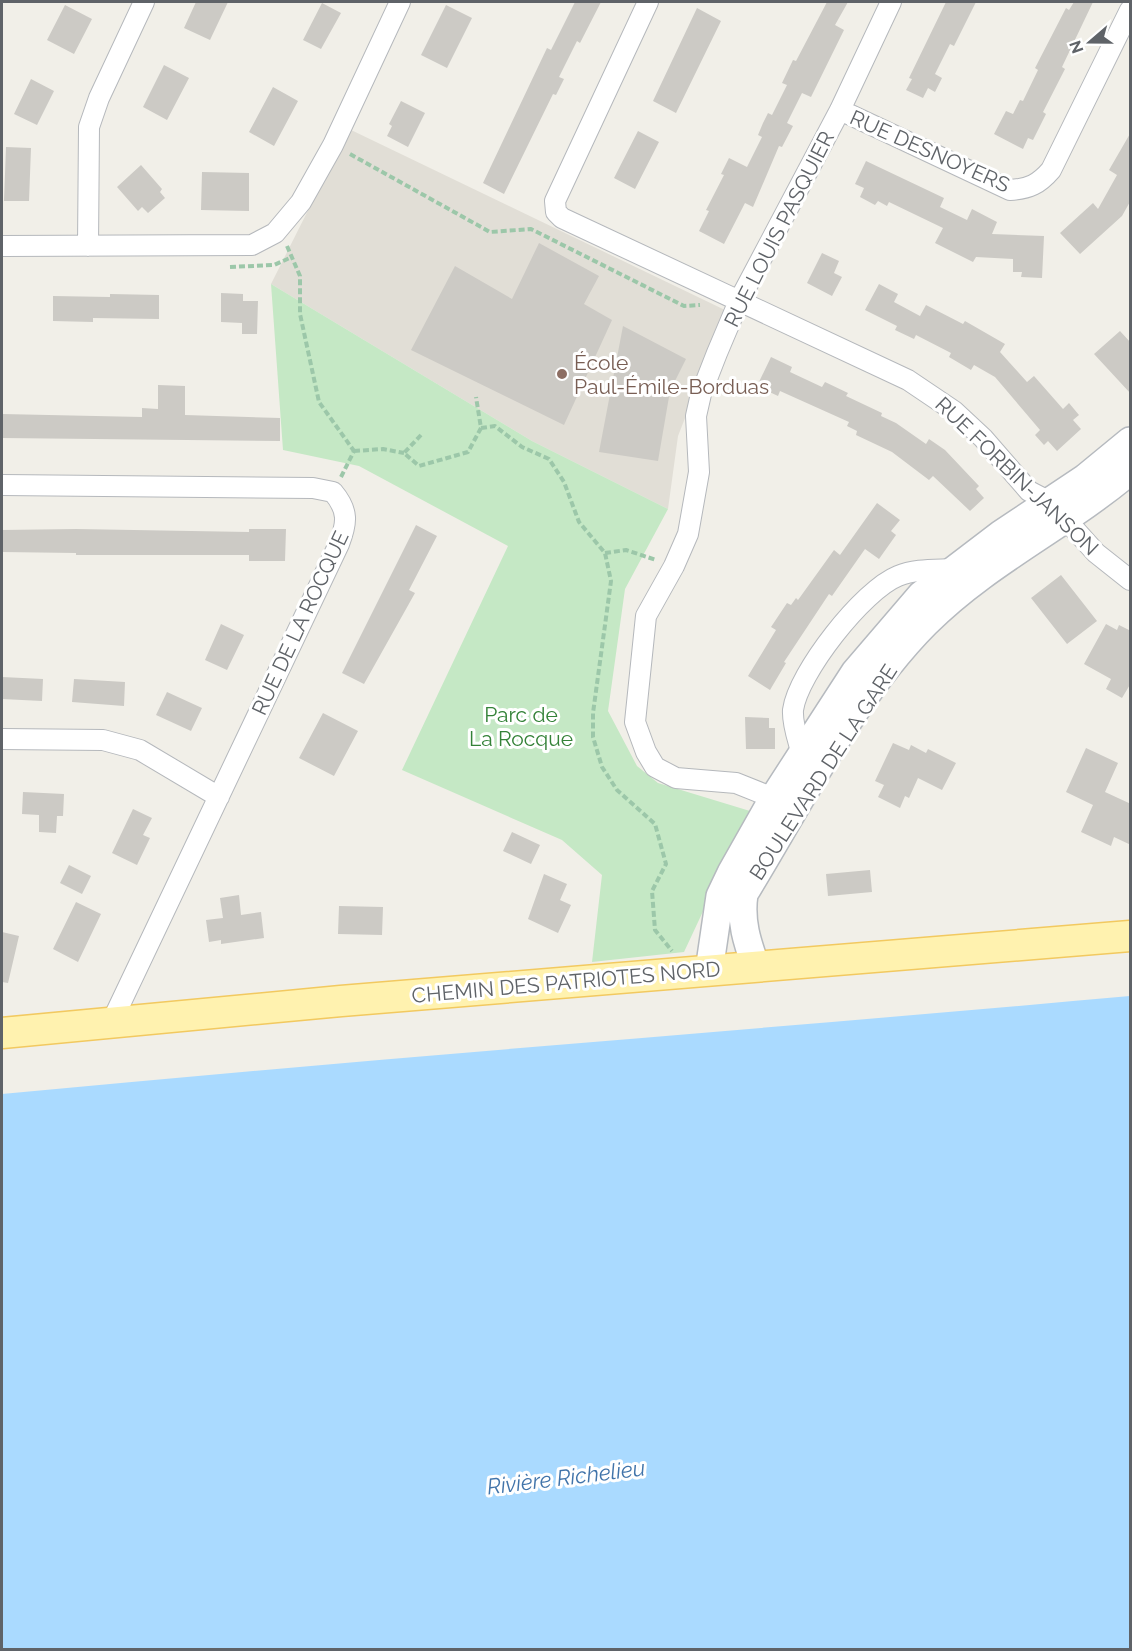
<svg xmlns="http://www.w3.org/2000/svg" width="1132" height="1651" font-family="Raleway,sans-serif">
<style>
.education{fill:#e1ded6}
.green{fill:#c5e8c5}
.water{fill:#aadaff}
.building{fill:#cccac5}
.lines{fill:none;stroke-linecap:round;stroke-linejoin:round}
.street-casing{stroke:#b5b8bc;stroke-width:22}
.secondary-casing{stroke:#b6babf;stroke-width:30}
.primary-casing{stroke:#f2c960;stroke-width:33}
.path{stroke:#9cc7a9;stroke-width:4;stroke-dasharray:6 3;stroke-linecap:butt}
.street{stroke:#fff;stroke-width:20}
.secondary{stroke:#fff;stroke-width:27}
.primary{stroke:#fff2af;stroke-width:30}
.education-dot{fill:#8d6e63;stroke:#fff;stroke-width:2}
.labels{text-anchor:middle;dominant-baseline:central;stroke-width:6;stroke-linejoin:round;paint-order:stroke}
.street-label{font-size:21px;fill:#5f6368;stroke:#fff}
.education-label{font-size:21px;fill:#785e54;stroke:#fff;text-anchor:start}
.park-label{font-size:21px;fill:#348238;stroke:#fff}
.water-label{font-size:22px;font-style:italic;fill:#4174aa;stroke:#fff}
</style>
<rect width="100%" height="100%" fill="#f1efe8"/>
<path class="education" d="M 349,129 L 727,311 L 678,436 L 668,509 L 532,441 L 271,284 Z"/>
<path class="green" d="M 271,284 L 532,441 L 668,509 L 625,589 L 608,711 L 637,766 L 658,783 L 750,811 L 684,952 L 592,962 L 602,875 L 562,840 L 402,770 L 508,546 L 359,466 L 283,450 Z"/>
<path class="water" d="M 1130,996 L 1130,1649 L 2,1649 L 2,1094 C 378,1058 754,1030 1130,996 Z"/>
<path class="building" d="M 196,2 L 228,2 L 210,40 L 184,28 Z
M 575,2 L 601,2 L 580,43 L 577,41 L 559,77 L 564,79 L 556,95 L 553,94 L 504,194 L 483,183 L 547,48 L 551,50 Z
M 827,2 L 848,2 L 835,25 L 844,30 L 811,97 L 802,93 L 787,123 L 793,126 L 782,147 L 779,146 L 753,207 L 745,203 L 724,244 L 699,231 L 709,211 L 706,210 L 724,175 L 721,174 L 729,158 L 747,167 L 762,137 L 758,135 L 763,123 L 768,113 L 772,115 L 787,85 L 782,83 L 793,60 L 796,61 Z
M 946,2 L 976,2 L 954,46 L 950,44 L 935,74 L 942,78 L 935,92 L 928,88 L 923,98 L 906,90 L 912,79 L 909,78 Z
M 1074,2 L 1093,2 L 1062,67 L 1065,69 L 1043,112 L 1046,114 L 1033,140 L 1028,138 L 1023,149 L 994,134 L 1006,111 L 1013,114 L 1020,100 L 1023,101 L 1038,70 L 1035,68 L 1066,8 L 1069,10 Z
M 322,3 L 341,13 L 321,49 L 303,40 Z
M 65,5 L 92,19 L 74,54 L 47,40 Z
M 446,5 L 472,18 L 447,68 L 421,55 Z
M 697,8 L 721,21 L 676,113 L 653,101 Z
M 164,65 L 189,78 L 167,120 L 143,107 Z
M 31,79 L 54,91 L 37,125 L 14,114 Z
M 273,87 L 298,101 L 274,146 L 249,132 Z
M 401,101 L 425,113 L 408,147 L 387,136 L 392,126 L 389,124 Z
M 638,131 L 659,142 L 635,189 L 614,178 Z
M 1131,132 L 1131,200 L 1122,216 L 1080,254 L 1060,233 L 1093,203 L 1098,209 L 1117,175 L 1109,170 Z
M 6,147 L 31,148 L 29,201 L 4,201 Z
M 866,161 L 944,198 L 940,207 L 967,220 L 972,209 L 997,222 L 992,234 L 1044,236 L 1042,278 L 1021,277 L 1022,272 L 1013,272 L 1013,259 L 976,257 L 973,262 L 935,243 L 943,228 L 889,202 L 887,206 L 878,201 L 875,205 L 860,197 L 864,188 L 855,184 Z
M 141,165 L 162,189 L 160,192 L 165,198 L 148,213 L 142,207 L 138,211 L 117,187 Z
M 202,172 L 249,173 L 249,211 L 201,210 Z
M 539,243 L 599,276 L 584,304 L 612,320 L 564,425 L 411,350 L 455,266 L 512,299 Z
M 822,253 L 839,261 L 834,273 L 842,277 L 832,296 L 807,283 Z
M 879,284 L 898,294 L 894,302 L 920,316 L 926,305 L 963,324 L 965,321 L 1005,344 L 1000,352 L 1027,382 L 1034,376 L 1063,409 L 1069,403 L 1079,415 L 1073,420 L 1081,429 L 1057,451 L 1048,441 L 1044,445 L 1035,435 L 1040,430 L 995,377 L 974,365 L 971,370 L 949,357 L 951,353 L 916,335 L 914,339 L 895,330 L 897,326 L 865,310 Z
M 221,293 L 243,294 L 243,301 L 258,301 L 257,334 L 242,334 L 242,323 L 221,322 Z
M 110,294 L 159,295 L 159,319 L 93,318 L 93,322 L 53,321 L 53,296 L 110,297 Z
M 623,326 L 686,359 L 670,391 L 658,461 L 599,452 Z
M 1120,331 L 1131,343 L 1131,394 L 1094,354 Z
M 771,357 L 792,367 L 790,372 L 822,387 L 825,382 L 848,393 L 846,396 L 882,413 L 881,416 L 896,423 L 926,444 L 929,439 L 945,450 L 979,486 L 976,489 L 984,498 L 970,511 L 933,476 L 929,480 L 892,452 L 856,435 L 857,431 L 847,426 L 849,422 L 780,391 L 778,396 L 757,386 Z
M 158,385 L 185,386 L 185,415 L 280,418 L 280,441 L 2,438 L 2,414 L 142,417 L 142,408 L 158,409 Z
M 877,503 L 900,520 L 891,531 L 896,535 L 879,559 L 865,549 L 832,596 L 829,594 L 784,662 L 786,663 L 770,690 L 748,676 L 776,630 L 771,627 L 787,603 L 791,605 L 796,598 L 798,600 L 834,550 L 840,555 Z
M 416,525 L 437,536 L 409,590 L 415,593 L 364,684 L 342,673 Z
M 76,529 L 249,532 L 249,529 L 286,529 L 285,561 L 249,561 L 249,555 L 76,555 L 76,553 L 2,552 L 2,530 Z
M 1061,575 L 1097,621 L 1067,644 L 1031,598 Z
M 221,624 L 244,635 L 227,670 L 205,660 Z
M 1106,624 L 1117,630 L 1119,625 L 1131,631 L 1131,683 L 1122,698 L 1106,689 L 1111,679 L 1084,664 Z
M 2,677 L 43,679 L 42,701 L 2,699 Z
M 74,679 L 125,682 L 124,706 L 72,702 Z
M 167,692 L 202,708 L 191,731 L 156,715 Z
M 323,713 L 358,731 L 334,776 L 299,758 Z
M 745,717 L 769,718 L 769,728 L 775,728 L 775,749 L 746,749 Z
M 893,743 L 909,750 L 911,745 L 926,753 L 928,749 L 956,763 L 942,790 L 918,778 L 909,798 L 905,796 L 900,808 L 878,797 L 884,785 L 875,781 Z
M 1086,748 L 1118,763 L 1105,792 L 1131,804 L 1131,845 L 1114,837 L 1111,846 L 1081,832 L 1093,805 L 1066,792 Z
M 23,792 L 64,794 L 63,816 L 57,816 L 56,833 L 39,832 L 39,815 L 22,814 Z
M 133,809 L 152,818 L 143,835 L 150,838 L 137,865 L 112,853 Z
M 512,832 L 540,845 L 531,864 L 503,851 Z
M 69,865 L 91,876 L 82,894 L 60,883 Z
M 870,870 L 872,892 L 828,896 L 826,874 Z
M 544,874 L 567,884 L 560,900 L 571,905 L 558,933 L 528,919 Z
M 239,895 L 241,915 L 261,912 L 264,938 L 221,944 L 221,940 L 209,942 L 206,920 L 223,918 L 220,898 Z
M 76,902 L 101,914 L 78,962 L 53,949 Z
M 339,906 L 383,907 L 382,935 L 338,934 Z
M 2,932 L 19,936 L 8,983 L 2,982 Z"/>
<g class="lines">
<g class="street-casing">
<path id="street" d="M 648,2 L 555,201 L 556,212 L 562,218 L 908,380 L 954,411 L 983,438 L 1029,491 L 1050,502 L 1096,553 L 1130,580
M 840,110 L 1010,190 C 1029,189 1039,184 1051,170 L 1130,10
M 2,246 L 252,245 L 275,233 L 301,202 L 333,145 L 400,2
M 88,246 L 89,127 L 99,98 L 144,2
M 2,485 L 313,488 L 333,492 C 349,511 347,523 339,544 L 112,1021
M 2,739 L 103,740 L 140,750 L 219,797
M 802,755 C 799,742 792,725 793,710 C 798,673 863,590 898,576 C 915,569 934,570 953,569
M 786,803 L 736,783 L 676,778 L 655,767 L 646,752 L 635,722 L 646,616 L 674,566 L 688,534 L 699,472 L 696,416 L 701,394 L 717,353 L 739,301 L 840,110 L 891,2"/>
</g>
<g class="secondary-casing">
<path id="secondary" d="M 756,967 C 747,942 740,921 744,894 C 798,806 853,696 926,623 C 987,562 1065,526 1130,471
M 709,971 L 720,896 L 731,873 L 774,797 L 855,672 L 921,595 L 1001,534 L 1085,478 L 1130,441"/>
</g>
<g class="primary-casing">
<path id="primary" d="M 2,1033 L 341,1001 L 1130,936"/>
</g>
<path class="path" d="M 350,154 L 490,232 L 531,229 L 684,306 L 700,305
M 287,246 L 300,276 L 300,314 L 319,402 L 354,451
M 230,267 L 274,265 L 292,257
M 481,428 L 495,426 L 522,447 L 549,459 L 564,482 L 579,522 L 605,553 L 611,581 L 593,713 L 593,737 L 602,767 L 617,790 L 655,824 L 666,864 L 652,891 L 655,930 L 672,951
M 421,435 L 404,453 L 419,466 L 468,452 L 481,428 L 476,397
M 354,451 L 383,449 L 404,453
M 341,477 L 354,451
M 605,553 L 626,550 L 656,560"/>
<use href="#street" class="street"/>
<use href="#secondary" class="secondary"/>
<use href="#primary" class="primary"/>
</g>
<circle class="education-dot" cx="562" cy="374" r="6"/>
<g class="labels">
<g class="street-label">
<text transform="translate(930 151) rotate(24)">RUE DESNOYERS</text>
<text transform="translate(779 229) rotate(-63)">RUE LOUIS PASQUIER</text>
<text transform="translate(1017 476) rotate(44)">RUE FORBIN-JANSON</text>
<text transform="translate(300 623) rotate(-65)">RUE DE LA ROCQUE</text>
<text transform="translate(823 772) rotate(-57)">BOULEVARD DE LA GARE</text>
<text transform="translate(566 982) rotate(-5)">CHEMIN DES PATRIOTES NORD</text>
</g>
<g class="education-label">
<text x="574" y="362">École<tspan x="574" dy="24">Paul-Émile-Borduas</tspan></text>
</g>
<g class="park-label">
<text x="521" y="714">Parc de<tspan x="521" dy="24">La Rocque</tspan></text>
</g>
<g class="water-label">
<text transform="translate(566 1477) rotate(-7)">Rivière Richelieu</text>
</g>
</g>
<rect width="1132" height="1651" fill="none" stroke="#5f6368" stroke-width="6"/>
<g transform="translate(1090 42) rotate(250)" stroke="#ffffff" stroke-width="4.5" paint-order="stroke">
<path d="M0-4.5L10 22L0 15L-10 22Z" fill="#5f6368"/>
<text y="-9" font-size="16" font-weight="bold" text-anchor="middle" fill="#5f6368">N</text>
</g>
</svg>
